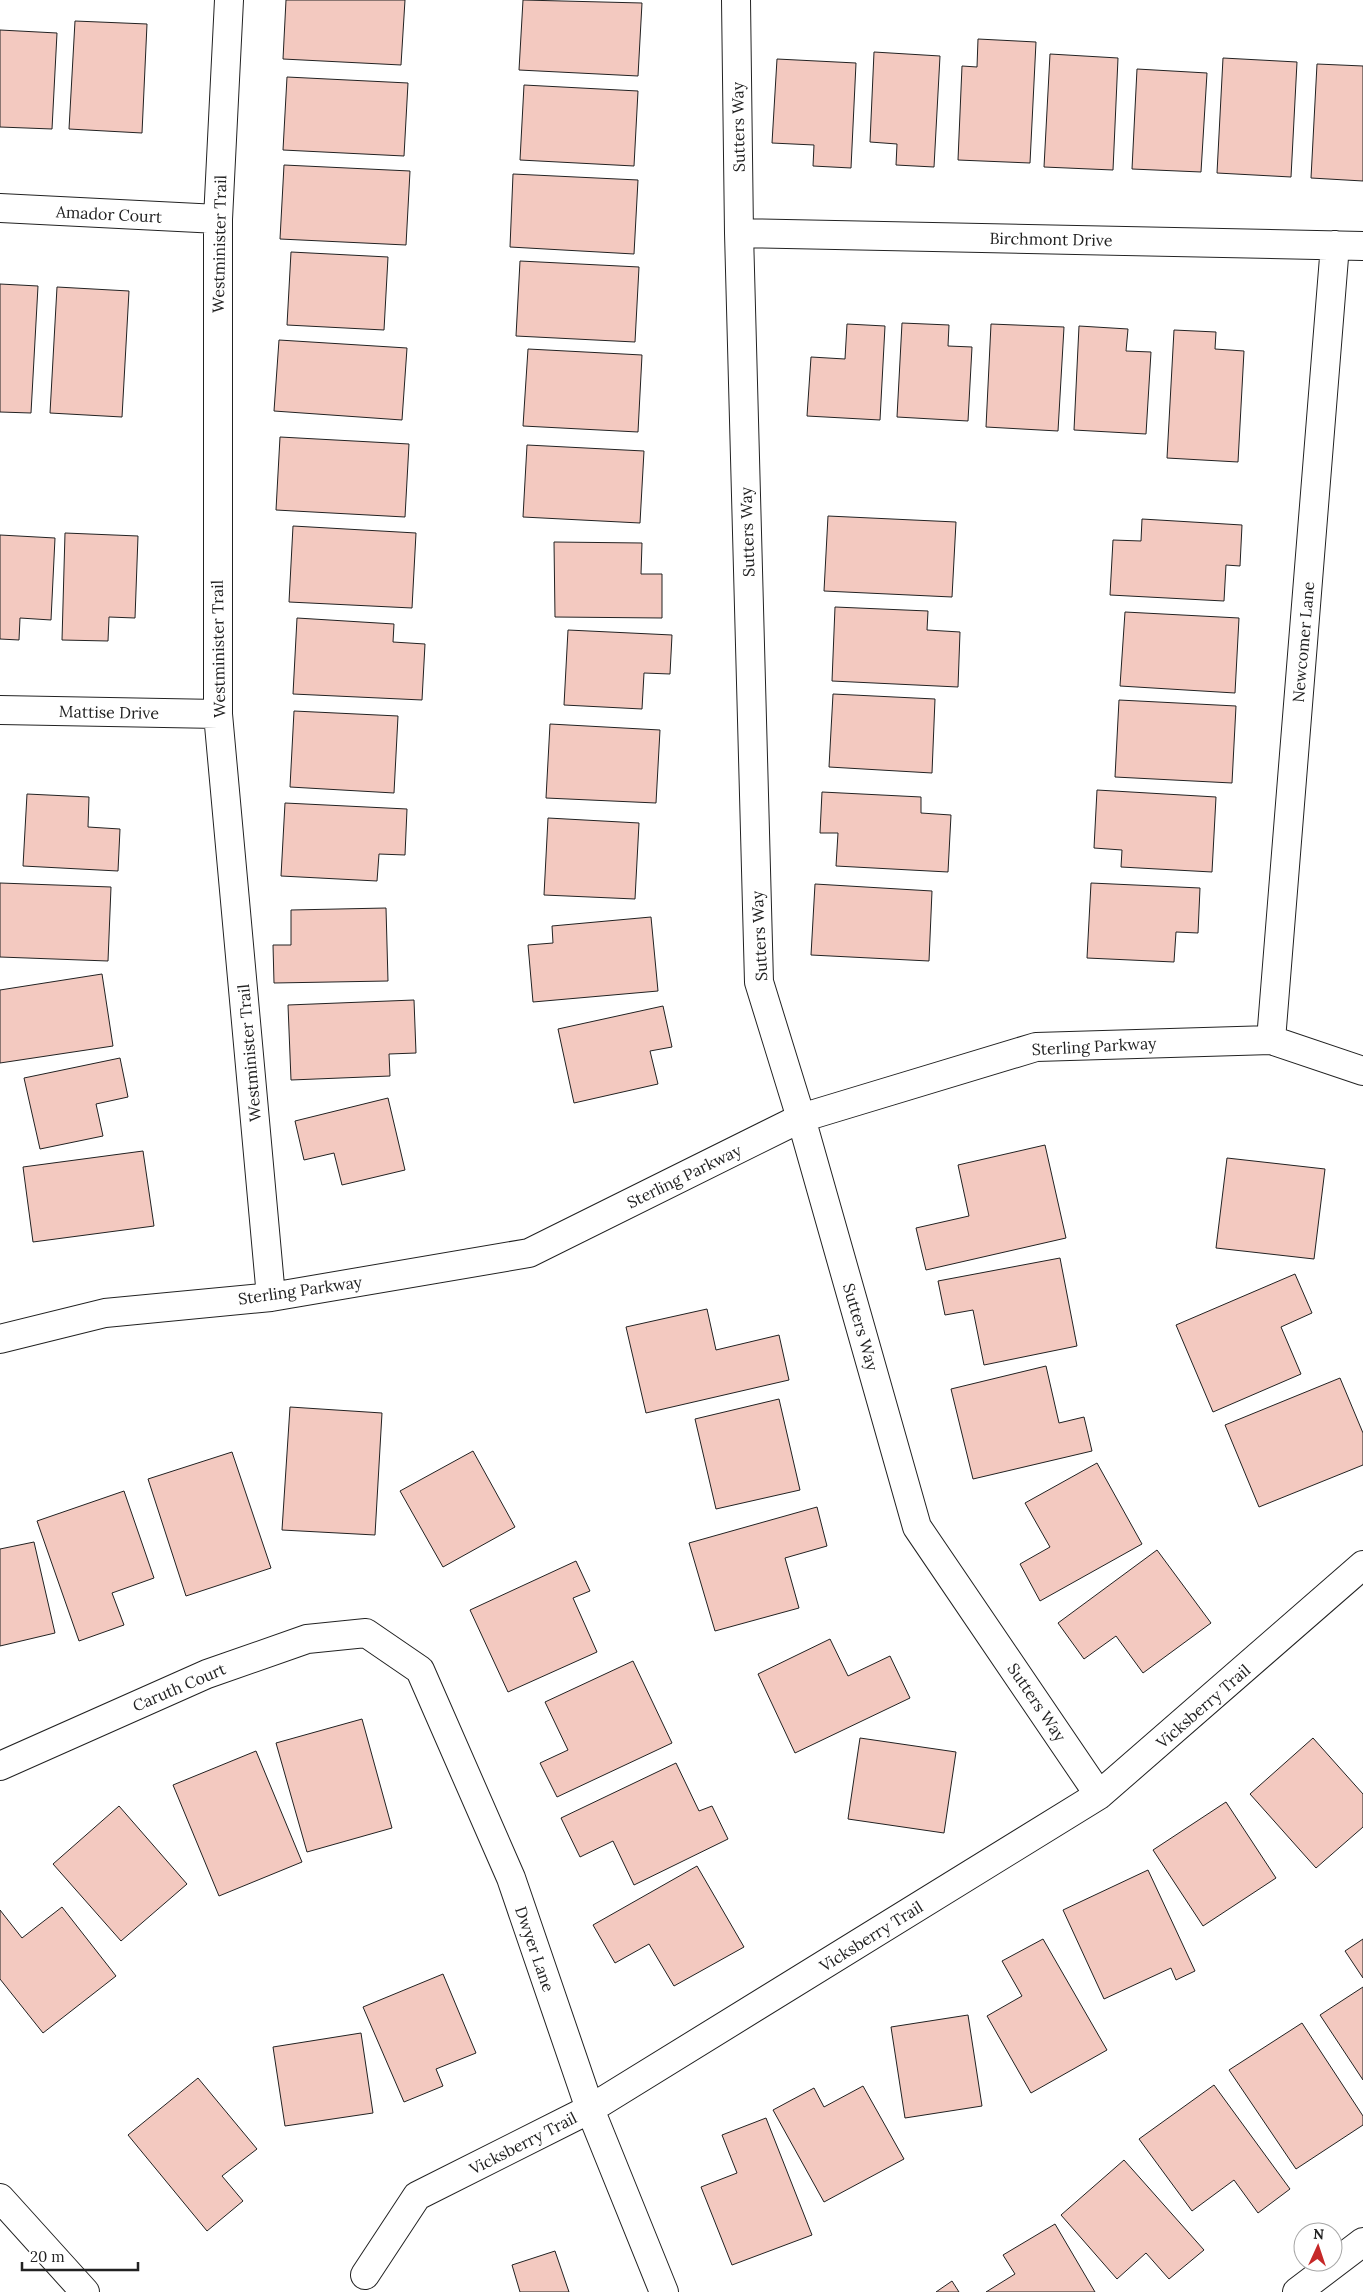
<svg xmlns="http://www.w3.org/2000/svg" width="1363" height="2292" font-family="Lora,serif">
<style>
.building{fill:#f3c9c0;stroke:#222}
.lines{fill:none;stroke-linecap:round;stroke-linejoin:round}
.minor-casing{stroke:#222;stroke-width:30}
.major-casing{stroke:#222;stroke-width:30}
.minor{stroke:#fff;stroke-width:28}
.major{stroke:#fff;stroke-width:28}
.labels{text-anchor:middle;dominant-baseline:central;stroke-width:4;stroke-linejoin:round;paint-order:stroke}
.street-label{font-size:16px;fill:#222;stroke:#fff}
</style>
<rect width="100%" height="100%" fill="#fff"/>
<path class="building" d="M 286,0 L 405,0 L 401,65 L 283,59 Z
M 523,0 L 642,3 L 638,76 L 519,70 Z
M 75,21 L 147,24 L 142,133 L 69,129 Z
M 0,30 L 57,33 L 52,129 L 0,127 Z
M 978,39 L 1036,42 L 1030,163 L 958,160 L 962,66 L 977,67 Z
M 874,52 L 940,56 L 934,167 L 896,165 L 897,144 L 870,142 Z
M 1050,54 L 1118,58 L 1113,170 L 1044,167 Z
M 1223,58 L 1297,62 L 1291,177 L 1217,173 Z
M 777,59 L 856,63 L 851,168 L 813,166 L 814,145 L 772,143 Z
M 1317,64 L 1363,66 L 1363,181 L 1311,178 Z
M 1137,69 L 1207,73 L 1201,172 L 1132,169 Z
M 287,77 L 408,83 L 404,156 L 283,150 Z
M 524,85 L 638,91 L 634,166 L 520,160 Z
M 284,165 L 410,171 L 406,245 L 280,239 Z
M 513,174 L 638,180 L 634,254 L 510,247 Z
M 291,252 L 388,257 L 384,330 L 287,325 Z
M 520,261 L 639,267 L 635,342 L 516,336 Z
M 0,284 L 38,286 L 31,413 L 0,412 Z
M 57,287 L 129,291 L 122,417 L 50,413 Z
M 902,323 L 949,325 L 948,346 L 972,347 L 968,421 L 897,417 Z
M 847,324 L 885,326 L 880,420 L 807,416 L 811,357 L 845,359 Z
M 991,324 L 1064,327 L 1058,431 L 986,427 Z
M 1079,326 L 1128,329 L 1126,351 L 1151,352 L 1146,434 L 1074,430 Z
M 1174,330 L 1216,332 L 1215,349 L 1244,351 L 1238,462 L 1167,458 Z
M 279,340 L 407,348 L 402,420 L 274,411 Z
M 528,349 L 642,355 L 638,432 L 523,426 Z
M 280,437 L 409,444 L 405,517 L 276,510 Z
M 527,445 L 644,451 L 640,523 L 523,517 Z
M 828,516 L 956,522 L 952,597 L 824,591 Z
M 1142,519 L 1242,525 L 1240,566 L 1226,565 L 1224,601 L 1110,595 L 1113,540 L 1141,541 Z
M 293,526 L 416,533 L 412,608 L 289,602 Z
M 65,533 L 138,536 L 135,618 L 109,617 L 108,641 L 62,640 Z
M 0,535 L 55,538 L 51,620 L 20,618 L 19,640 L 0,639 Z
M 554,542 L 642,543 L 641,574 L 662,574 L 662,618 L 555,617 Z
M 835,607 L 928,611 L 927,630 L 960,632 L 958,687 L 832,681 Z
M 1125,612 L 1239,618 L 1235,693 L 1120,686 Z
M 297,618 L 394,624 L 393,642 L 425,644 L 422,700 L 293,694 Z
M 568,630 L 672,635 L 670,674 L 644,673 L 642,709 L 564,705 Z
M 833,694 L 935,699 L 932,773 L 829,767 Z
M 1119,700 L 1236,706 L 1232,783 L 1115,777 Z
M 294,711 L 398,716 L 394,793 L 290,787 Z
M 550,724 L 660,730 L 656,803 L 546,798 Z
M 1097,790 L 1216,797 L 1212,872 L 1121,867 L 1122,850 L 1094,848 Z
M 822,792 L 921,797 L 921,813 L 951,815 L 948,872 L 836,866 L 838,833 L 820,833 Z
M 27,794 L 89,797 L 88,827 L 120,829 L 118,871 L 23,866 Z
M 285,803 L 407,809 L 405,855 L 379,854 L 377,881 L 281,876 Z
M 548,818 L 639,823 L 635,899 L 544,895 Z
M 0,883 L 111,887 L 108,961 L 0,957 Z
M 1091,883 L 1200,888 L 1198,933 L 1176,932 L 1174,962 L 1087,958 Z
M 815,884 L 932,891 L 929,961 L 811,955 Z
M 386,908 L 388,981 L 274,983 L 273,945 L 291,945 L 291,910 Z
M 651,917 L 658,991 L 533,1002 L 528,945 L 553,943 L 552,926 Z
M 102,974 L 113,1046 L 0,1063 L 0,990 Z
M 414,1000 L 416,1053 L 389,1054 L 390,1076 L 291,1080 L 288,1005 Z
M 663,1006 L 672,1047 L 650,1051 L 658,1084 L 574,1103 L 558,1029 Z
M 120,1058 L 128,1097 L 96,1104 L 103,1136 L 40,1149 L 24,1078 Z
M 388,1098 L 405,1170 L 342,1185 L 334,1153 L 304,1160 L 295,1121 Z
M 1045,1145 L 1066,1238 L 926,1270 L 916,1228 L 969,1216 L 958,1165 Z
M 143,1151 L 154,1226 L 33,1242 L 23,1167 Z
M 1227,1158 L 1325,1169 L 1314,1259 L 1216,1248 Z
M 1060,1258 L 1077,1346 L 984,1365 L 973,1310 L 945,1315 L 938,1281 Z
M 1295,1274 L 1312,1313 L 1281,1327 L 1301,1374 L 1213,1412 L 1176,1325 Z
M 707,1309 L 716,1350 L 779,1335 L 789,1380 L 646,1413 L 626,1327 Z
M 1046,1366 L 1059,1423 L 1084,1417 L 1092,1451 L 973,1479 L 951,1389 Z
M 1340,1378 L 1363,1433 L 1363,1465 L 1259,1507 L 1225,1425 Z
M 779,1399 L 800,1490 L 716,1509 L 695,1419 Z
M 290,1407 L 382,1413 L 375,1535 L 282,1530 Z
M 473,1451 L 515,1527 L 443,1567 L 400,1491 Z
M 232,1452 L 271,1568 L 186,1596 L 148,1479 Z
M 1097,1463 L 1142,1544 L 1040,1601 L 1020,1564 L 1050,1547 L 1025,1503 Z
M 124,1491 L 154,1578 L 112,1593 L 124,1625 L 79,1641 L 37,1521 Z
M 817,1507 L 827,1546 L 785,1558 L 799,1608 L 715,1631 L 689,1543 Z
M 34,1542 L 55,1633 L 0,1646 L 0,1549 Z
M 1157,1550 L 1211,1623 L 1143,1673 L 1116,1636 L 1084,1659 L 1058,1623 Z
M 576,1561 L 590,1591 L 573,1598 L 597,1652 L 508,1692 L 470,1610 Z
M 830,1639 L 848,1676 L 890,1656 L 910,1698 L 795,1753 L 758,1674 Z
M 633,1661 L 672,1743 L 557,1797 L 540,1763 L 568,1750 L 545,1702 Z
M 362,1719 L 392,1828 L 307,1852 L 276,1743 Z
M 860,1738 L 956,1752 L 944,1833 L 848,1819 Z
M 1313,1738 L 1363,1794 L 1363,1827 L 1316,1868 L 1250,1794 Z
M 256,1751 L 302,1862 L 219,1896 L 173,1785 Z
M 676,1763 L 699,1811 L 712,1806 L 728,1839 L 634,1885 L 613,1841 L 580,1857 L 561,1818 Z
M 1226,1802 L 1276,1878 L 1203,1926 L 1153,1850 Z
M 119,1806 L 187,1884 L 121,1941 L 53,1864 Z
M 697,1866 L 744,1947 L 674,1986 L 649,1944 L 615,1963 L 593,1925 Z
M 1148,1870 L 1195,1971 L 1176,1980 L 1171,1968 L 1104,1999 L 1063,1910 Z
M 62,1907 L 116,1976 L 43,2033 L 0,1979 L 0,1910 L 22,1938 Z
M 1043,1939 L 1107,2050 L 1031,2093 L 987,2016 L 1022,1996 L 1002,1961 Z
M 1363,1939 L 1363,1978 L 1345,1951 Z
M 443,1974 L 476,2053 L 436,2069 L 443,2086 L 404,2102 L 363,2007 Z
M 1363,1987 L 1363,2080 L 1320,2015 Z
M 968,2015 L 982,2106 L 905,2118 L 891,2027 Z
M 1302,2023 L 1363,2116 L 1363,2125 L 1296,2169 L 1229,2070 Z
M 361,2033 L 373,2113 L 285,2126 L 273,2047 Z
M 198,2078 L 257,2149 L 222,2176 L 243,2201 L 207,2231 L 128,2135 Z
M 1214,2085 L 1290,2189 L 1258,2213 L 1234,2180 L 1192,2211 L 1139,2139 Z
M 863,2086 L 904,2159 L 824,2202 L 773,2110 L 814,2088 L 824,2107 Z
M 766,2118 L 812,2235 L 732,2265 L 701,2187 L 737,2173 L 722,2135 Z
M 1124,2160 L 1204,2250 L 1169,2279 L 1146,2253 L 1117,2279 L 1061,2215 Z
M 1055,2224 L 1095,2292 L 986,2292 L 1015,2274 L 1003,2255 Z
M 555,2251 L 569,2292 L 520,2292 L 512,2265 Z
M 952,2281 L 959,2292 L 936,2292 Z"/>
<g class="lines">
<g class="minor-casing">
<path id="minor" d="M 229,0 L 218,219 L 218,714 L 271,1297
M 736,0 L 739,233 L 759,982 L 801,1118 L 917,1527 L 1099,1795
M 0,208 L 218,219
M 739,233 L 1363,246
M 0,710 L 218,714
M 1271,1040 L 1335,245
M 0,1339 L 105,1313 L 271,1297 L 529,1253 L 801,1118 L 1036,1047 L 1271,1040 L 1363,1071
M 0,1766 L 207,1674 L 307,1639 L 366,1633 L 420,1670 L 511,1878 L 590,2109 L 664,2292
M 365,2275 L 417,2196 L 590,2109 L 1099,1795 L 1363,1565
M 1297,2292 L 1363,2242"/>
</g>
<g class="major-casing">
<path id="major" d="M 0,2198 L 85,2292"/>
</g>
<use href="#minor" class="minor"/>
<use href="#major" class="major"/>
</g>
<g class="labels">
<g class="street-label">
<text transform="translate(738 127) rotate(-91)">Sutters Way</text>
<text transform="translate(109 214) rotate(3)">Amador Court</text>
<text transform="translate(1051 239) rotate(1)">Birchmont Drive</text>
<text transform="translate(219 244) rotate(-89)">Westminister Trail</text>
<text transform="translate(747 532) rotate(-92)">Sutters Way</text>
<text transform="translate(1303 642) rotate(-85)">Newcomer Lane</text>
<text transform="translate(218 649) rotate(-91)">Westminister Trail</text>
<text transform="translate(109 712) rotate(1)">Mattise Drive</text>
<text transform="translate(759 936) rotate(-93)">Sutters Way</text>
<text transform="translate(1094 1046) rotate(-3)">Sterling Parkway</text>
<text transform="translate(249 1053) rotate(-95)">Westminister Trail</text>
<text transform="translate(684 1176) rotate(-26)">Sterling Parkway</text>
<text transform="translate(300 1290) rotate(-8)">Sterling Parkway</text>
<text transform="translate(861 1327) rotate(74)">Sutters Way</text>
<text transform="translate(179 1687) rotate(-23)">Caruth Court</text>
<text transform="translate(1037 1702) rotate(56)">Sutters Way</text>
<text transform="translate(1203 1706) rotate(-41)">Vicksberry Trail</text>
<text transform="translate(871 1936) rotate(-32)">Vicksberry Trail</text>
<text transform="translate(535 1949) rotate(71)">Dwyer Lane</text>
<text transform="translate(523 2143) rotate(-27)">Vicksberry Trail</text>
</g>
</g>
<g transform="translate(1318 2247) rotate(3)"><circle r="24" fill="#ffffff" stroke="#a7a7a7"/>
<path d="M0-4L9 19L0 12L-9 19Z" fill="#c62828"/>
<text y="-8" font-size="14" font-weight="bold" text-anchor="middle" fill="#222222">N</text>
</g>
<path d="M22 2262v8h116v-8" fill="none" stroke="#222222" stroke-width="2.5"/>
<text x="30" y="2262" font-size="15" fill="#222222" stroke="#ffffff" stroke-width="4" paint-order="stroke">20 m</text>
</svg>
